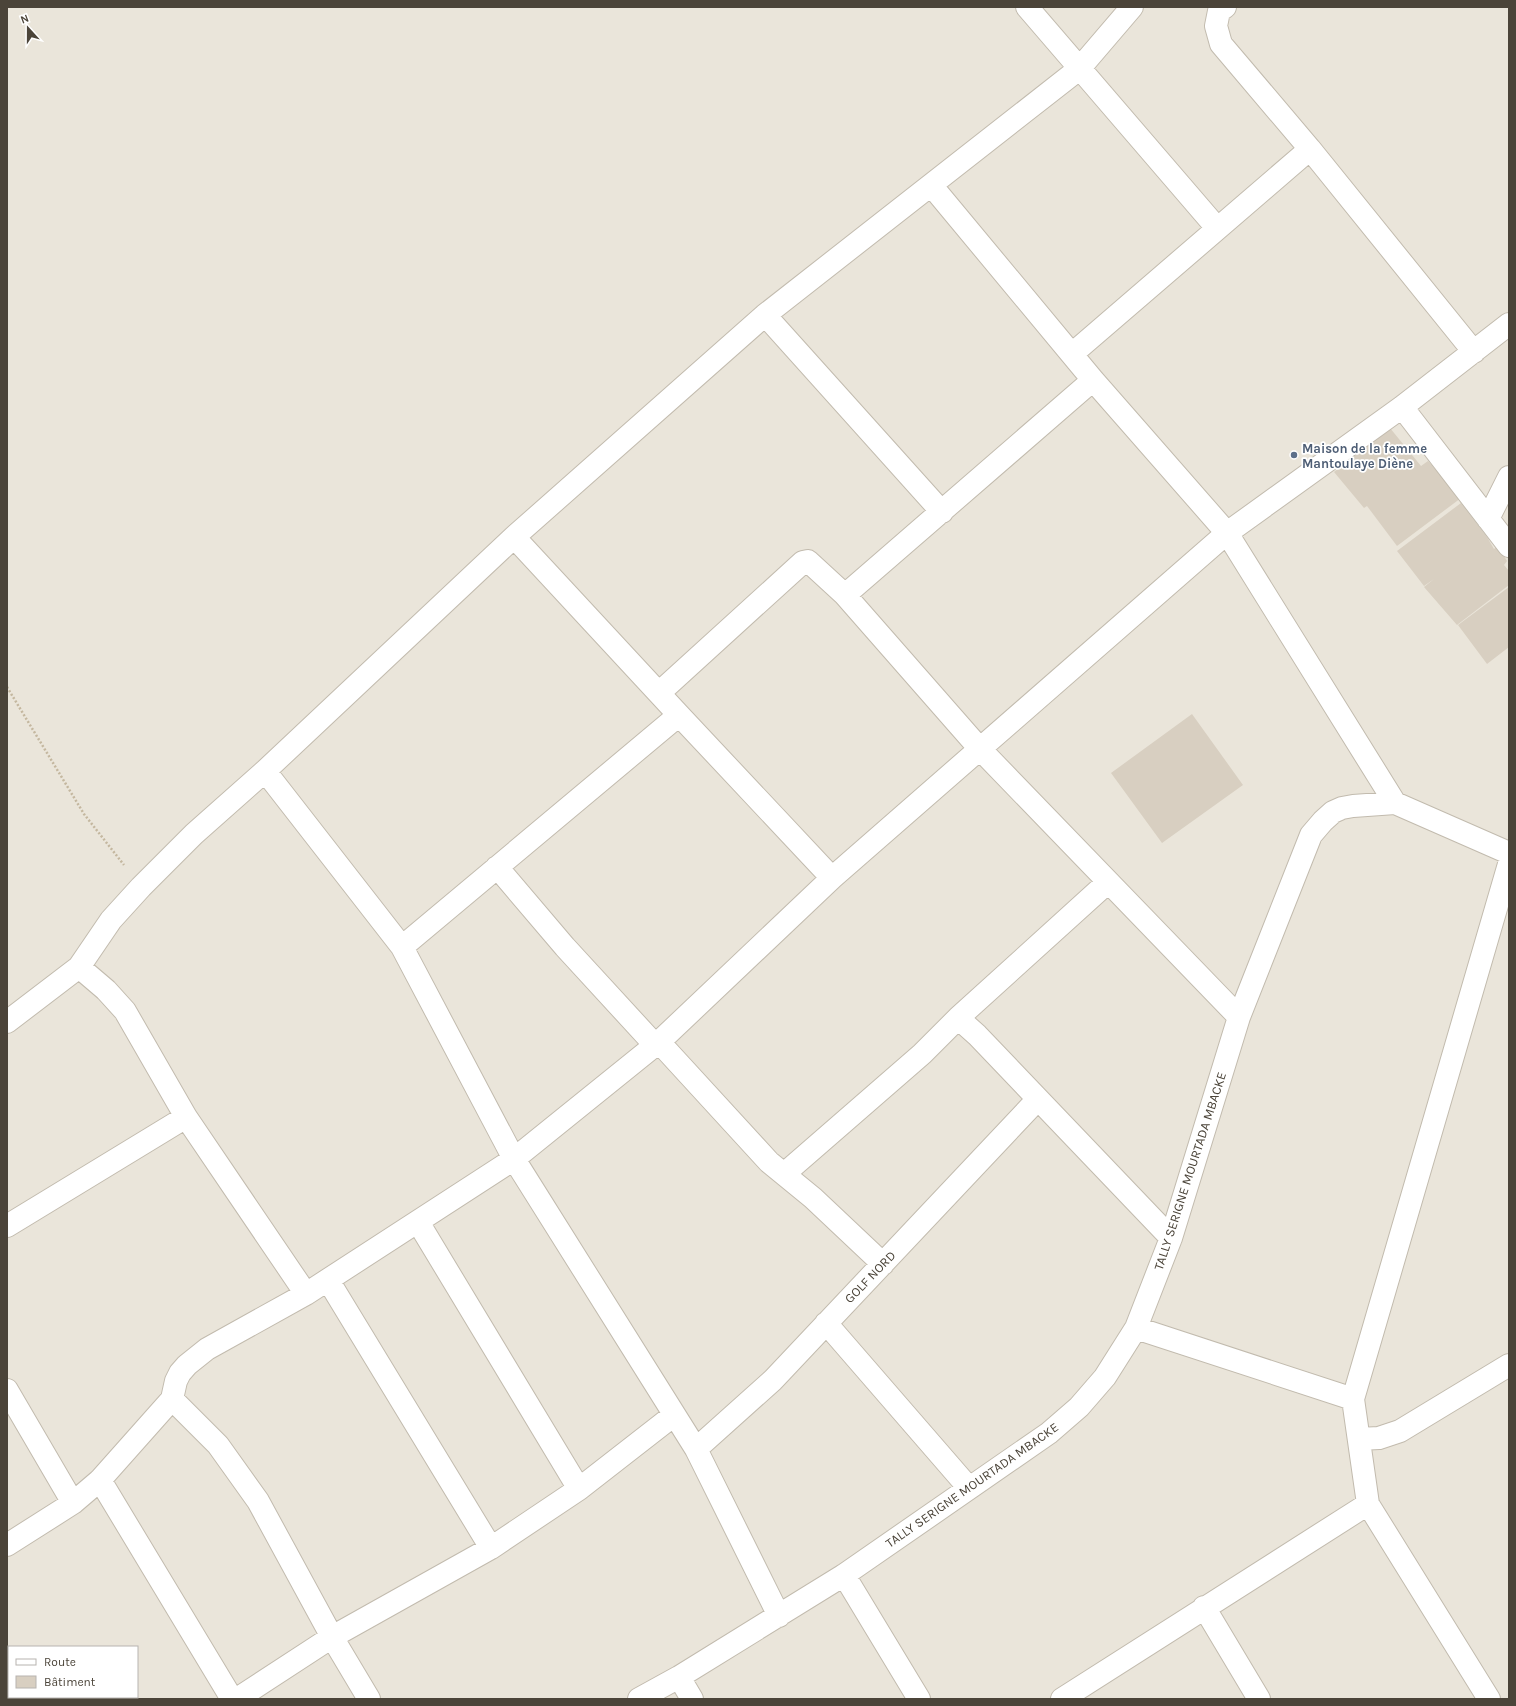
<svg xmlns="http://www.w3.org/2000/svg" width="1516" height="1706" font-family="Karla,sans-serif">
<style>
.residential{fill:#eae5da;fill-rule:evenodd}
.building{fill:#d8cfc1}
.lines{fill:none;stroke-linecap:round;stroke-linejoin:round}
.minor-casing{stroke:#c2bbae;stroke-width:24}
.path{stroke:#c4b79f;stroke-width:2.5;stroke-dasharray:2 2;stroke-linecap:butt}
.minor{stroke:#fff;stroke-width:22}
.service-dot{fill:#5c6f8a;stroke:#fff;stroke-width:1.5}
.labels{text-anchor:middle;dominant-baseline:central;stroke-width:3.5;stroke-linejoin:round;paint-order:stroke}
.service-label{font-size:13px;font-weight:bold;fill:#4e5e75;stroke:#fff;text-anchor:start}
.street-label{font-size:13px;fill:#4b4439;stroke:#fff}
</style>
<rect width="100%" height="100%" fill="#f6f3ec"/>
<path class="residential" d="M 7,7 L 1509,7 L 1509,1699 L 7,1699 ZM 9,1647 L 137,1647 L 137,1697 L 9,1697 Z"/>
<path class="building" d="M 1390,428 L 1421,466 L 1428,461 L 1461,498 L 1397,546 L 1367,506 L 1364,508 L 1334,472 Z
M 1461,503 L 1487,537 L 1494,549 L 1498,546 L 1507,561 L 1504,565 L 1509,571 L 1509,585 L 1457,625 L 1424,587 L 1434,579 L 1424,586 L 1397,551 Z
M 1509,587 L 1509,647 L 1487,664 L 1458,625 Z
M 1192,714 L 1243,785 L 1162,843 L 1111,773 Z"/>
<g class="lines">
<g class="minor-casing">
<path id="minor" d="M 1027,7 L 1217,228
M 1225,7 L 1219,11 L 1216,26 L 1221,44 L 1310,149 L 1474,352
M 931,185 L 1093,380 L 1227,533 L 1395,803
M 765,315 L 942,512
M 1072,354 L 1310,149
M 1402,407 L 1509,546
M 1488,519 L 1509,477
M 514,537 L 679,715 L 832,878
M 845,595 L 1093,380
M 659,693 L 803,562 L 808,561 L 845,595 L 980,749 L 1239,1017
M 265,771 L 402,947 L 514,1159 L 696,1449 L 779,1616
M 497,867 L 565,947 L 655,1045
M 402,947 L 679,715
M 79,967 L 106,990 L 125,1011 L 186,1117 L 306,1294
M 958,1018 L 977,1035 L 1171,1238
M 7,1022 L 79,967 L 111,920 L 141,887 L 194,834 L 265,771 L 514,537 L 765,315 L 1079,69 L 1132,7
M 659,1042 L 769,1162 L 813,1198 L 883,1264
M 784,1174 L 922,1054 L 958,1018 L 1108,882
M 418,1222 L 579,1489
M 7,1226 L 186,1117
M 328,1280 L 491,1548
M 826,1323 L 969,1488
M 1136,1328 L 1353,1399
M 7,1390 L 73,1503
M 172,1399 L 218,1445 L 258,1501 L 332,1637 L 369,1699
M 1359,1439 L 1379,1438 L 1400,1431 L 1509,1365
M 696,1449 L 773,1380 L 1038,1099
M 100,1480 L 232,1699
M 7,1545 L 73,1503 L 100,1480 L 172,1399 L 176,1381 L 180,1373 L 187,1365 L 207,1349 L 306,1294 L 514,1159 L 659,1042 L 832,878 L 1227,533 L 1402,407 L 1509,324
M 844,1575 L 919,1699
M 1204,1607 L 1259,1699
M 679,1677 L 692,1699
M 237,1699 L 332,1637 L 491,1548 L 579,1489 L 674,1415
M 639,1699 L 679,1677 L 844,1575 L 1049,1433 L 1079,1407 L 1105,1377 L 1136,1328 L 1171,1238 L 1239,1017 L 1311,835 L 1323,821 L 1333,812 L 1342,808 L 1353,806 L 1395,803 L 1509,853
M 1062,1699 L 1368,1504
M 1489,1699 L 1368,1504 L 1353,1399 L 1509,864"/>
</g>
<path class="path" d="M 7,687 L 84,814 L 124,865"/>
<use href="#minor" class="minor"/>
</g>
<circle class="service-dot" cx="1294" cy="455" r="4"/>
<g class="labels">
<g class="service-label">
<text x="1302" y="448">Maison de la femme<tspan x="1302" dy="15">Mantoulaye Diène</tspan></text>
</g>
<g class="street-label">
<text transform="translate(1190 1171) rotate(-72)">TALLY SERIGNE MOURTADA MBACKE</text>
<text transform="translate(870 1277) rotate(-46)">GOLF NORD</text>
<text transform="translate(972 1485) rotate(-35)">TALLY SERIGNE MOURTADA MBACKE</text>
</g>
</g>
<rect width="1516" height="1706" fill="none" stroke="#4b4439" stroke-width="16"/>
<rect x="8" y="1646" width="130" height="52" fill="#ffffff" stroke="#b7b4b0"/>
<rect x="16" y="1659" width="20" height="6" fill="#ffffff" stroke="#b7b4b0"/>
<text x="44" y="1666" font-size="12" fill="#4b4439">Route</text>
<rect x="16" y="1676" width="20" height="12" fill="#d8cfc1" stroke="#b7b4b0"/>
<text x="44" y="1686" font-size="12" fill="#4b4439">Bâtiment</text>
<g transform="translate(28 28) rotate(339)" stroke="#ffffff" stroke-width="3" paint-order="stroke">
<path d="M0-3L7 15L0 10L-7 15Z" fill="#4b4439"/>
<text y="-6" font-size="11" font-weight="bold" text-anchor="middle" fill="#4b4439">N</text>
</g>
</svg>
